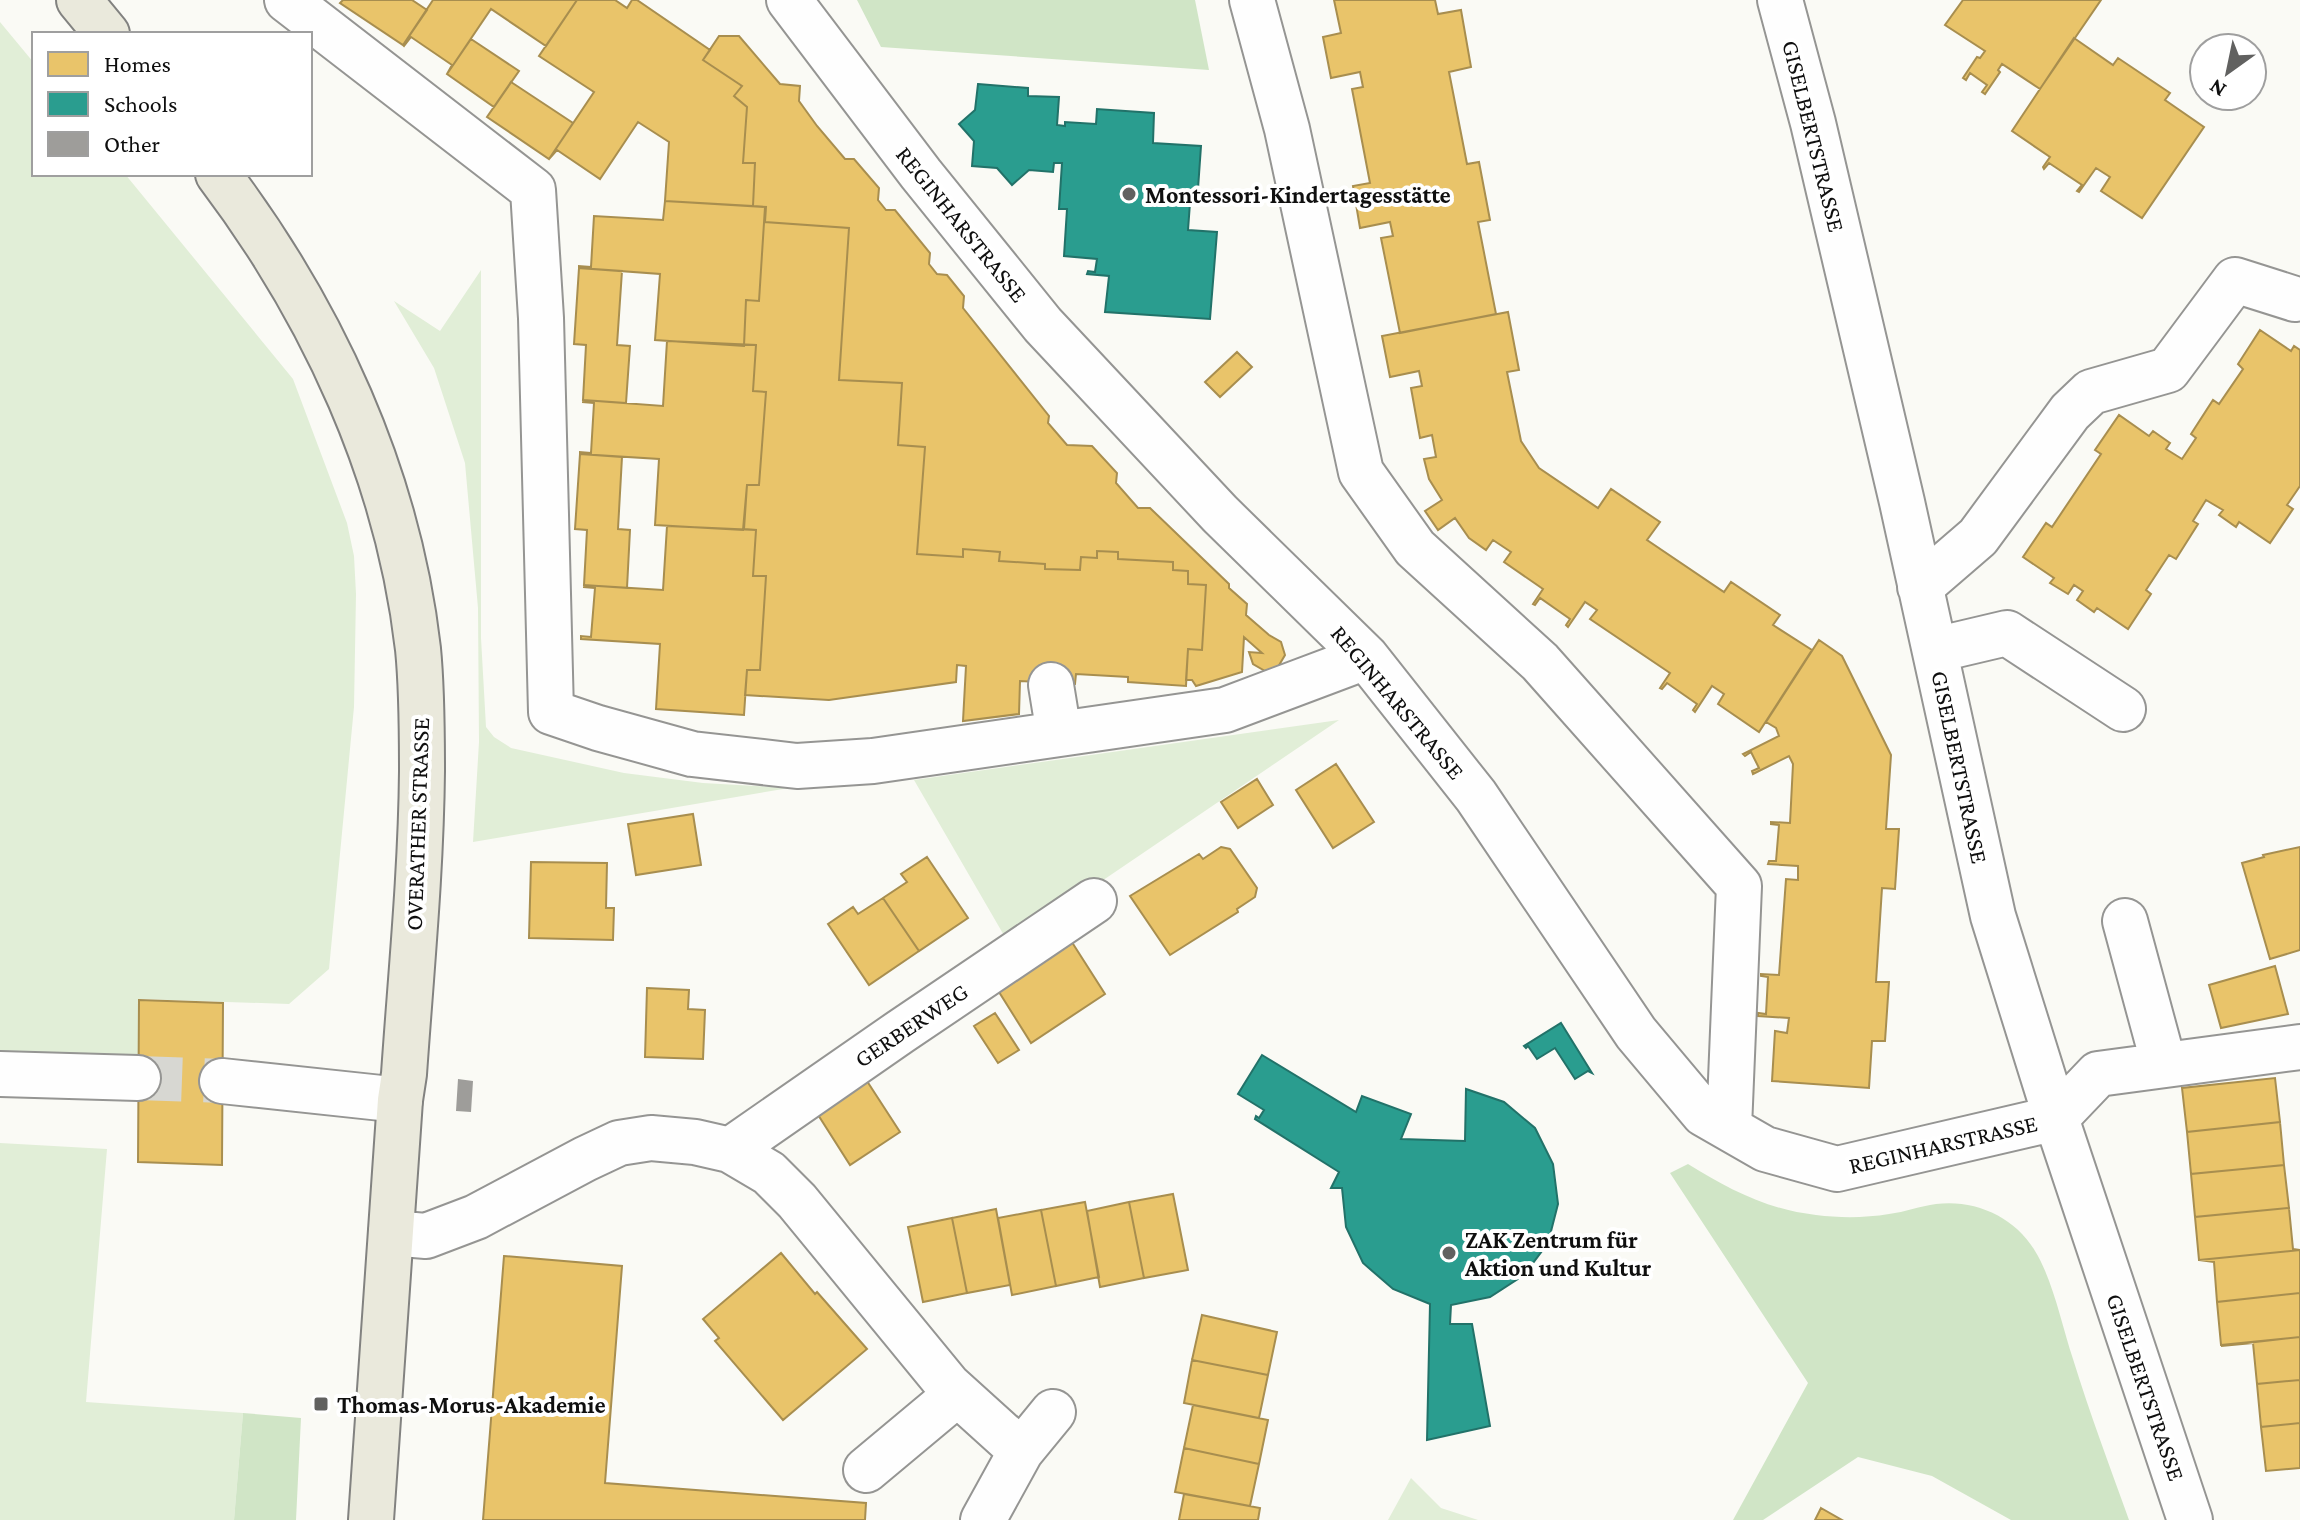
<svg xmlns="http://www.w3.org/2000/svg" width="2300" height="1520" font-family="'Crimson Pro',serif">
<style>
.green{fill:#e1eed7}
.forest{fill:#d0e5c6}
.homes{fill:#e9c46a;stroke:#a88e4f;stroke-width:2}
.schools{fill:#2a9d8f;stroke:#227269;stroke-width:2}
.building{fill:#9e9d9a}
.lines{fill:none;stroke-linecap:round;stroke-linejoin:round}
.minor-tunnel{stroke:#d7d7d2;stroke-width:44;stroke-dasharray:44 22;stroke-linecap:butt}
.minor-casing{stroke:#959593;stroke-width:48}
.major-casing{stroke:#828280;stroke-width:48}
.minor{stroke:#fefefe;stroke-width:44}
.major{stroke:#eae9dc;stroke-width:44}
.poi-dot{fill:#616160;stroke:#fff;stroke-width:3}
.labels{text-anchor:middle;dominant-baseline:central;stroke-width:8;stroke-linejoin:round;paint-order:stroke}
.street-label{font-size:24px;fill:#0f0f0f;stroke:#fff}
.poi-label{font-size:24px;font-weight:bold;fill:#0f0f0f;stroke:#fff;text-anchor:start}
</style>
<rect width="100%" height="100%" fill="#fafaf5"/>
<path class="green" d="M 0,22 L 34,63 L 34,174 L 125,174 L 293,379 L 347,523 L 354,556 L 356,594 L 354,707 L 329,969 L 289,1004 L 140,999 L 139,1064 L 0,1054 Z
M 481,270 L 481,638 L 486,727 L 494,737 L 511,748 L 624,773 L 703,783 L 789,788 L 473,842 L 479,742 L 478,608 L 465,463 L 434,368 L 394,301 L 440,331 Z
M 1339,720 L 1009,944 L 914,780 Z
M 0,1143 L 107,1149 L 86,1402 L 243,1413 L 234,1520 L 0,1520 Z
M 1411,1478 L 1441,1508 L 1478,1520 L 1388,1520 Z"/>
<path class="forest" d="M 857,0 L 1195,0 L 1209,70 L 881,47 Z
M 1688,1164 C 1728,1189 1769,1210 1816,1215 C 1840,1218 1865,1218 1889,1214 C 1905,1212 1920,1206 1936,1204 C 1975,1199 2015,1217 2035,1251 C 2053,1280 2062,1326 2073,1359 C 2090,1414 2110,1467 2129,1520 L 2011,1520 L 1932,1476 L 1858,1457 L 1763,1520 L 1733,1520 L 1808,1383 L 1670,1173 Z
M 243,1413 L 301,1418 L 296,1520 L 234,1520 Z"/>
<path class="homes" d="M 343,0 L 412,0 L 427,10 L 403,45 L 340,3 Z
M 433,0 L 577,0 L 546,46 L 491,9 L 447,74 L 452,65 L 411,37 L 404,46 L 403,45 Z
M 577,0 L 615,0 L 627,8 L 632,0 L 637,0 L 710,50 L 703,60 L 742,86 L 734,96 L 747,107 L 743,163 L 755,163 L 753,206 L 665,201 L 669,142 L 638,122 L 600,179 L 557,150 L 549,159 L 594,92 L 539,56 Z
M 1334,0 L 1435,0 L 1438,14 L 1461,10 L 1471,67 L 1449,72 L 1467,164 L 1479,162 L 1490,220 L 1478,222 L 1496,314 L 1400,333 L 1381,238 L 1393,236 L 1390,222 L 1360,228 L 1353,186 L 1370,183 L 1352,89 L 1363,87 L 1360,72 L 1331,78 L 1323,37 L 1341,33 Z
M 1963,0 L 2101,0 L 2040,89 L 2002,64 L 1998,70 L 2000,72 L 1985,94 L 1982,92 L 1987,85 L 1970,73 L 1966,80 L 1963,78 L 1977,57 L 1980,58 L 1985,51 L 1945,25 Z
M 719,36 L 739,36 L 780,84 L 800,86 L 799,101 L 817,126 L 845,159 L 854,159 L 879,188 L 878,200 L 886,210 L 895,210 L 930,253 L 929,264 L 937,274 L 947,275 L 964,296 L 963,308 L 1049,416 L 1048,423 L 1067,445 L 1092,446 L 1117,473 L 1116,483 L 1138,508 L 1150,508 L 1229,584 L 1229,588 L 1247,604 L 1246,615 L 1269,635 L 1281,642 L 1285,655 L 1278,667 L 1265,671 L 1253,664 L 1249,652 L 1262,653 L 1244,637 L 1242,672 L 1196,686 L 1192,680 L 1186,680 L 1188,649 L 1202,650 L 1206,585 L 1188,584 L 1188,571 L 1173,570 L 1173,562 L 1118,559 L 1118,552 L 1097,551 L 1097,558 L 1081,557 L 1080,570 L 1045,569 L 1045,564 L 999,561 L 1000,552 L 963,549 L 963,557 L 917,554 L 925,447 L 898,445 L 902,383 L 839,380 L 849,228 L 765,222 L 766,207 L 753,206 L 755,163 L 743,163 L 747,107 L 734,96 L 742,86 L 703,60 Z
M 2074,38 L 2113,65 L 2118,58 L 2170,93 L 2165,100 L 2204,127 L 2142,218 L 2101,191 L 2110,177 L 2096,168 L 2079,192 L 2077,191 L 2082,185 L 2049,163 L 2044,169 L 2043,167 L 2050,157 L 2012,131 Z
M 471,39 L 519,71 L 494,107 L 447,74 Z
M 511,82 L 573,123 L 549,159 L 487,117 Z
M 665,201 L 765,207 L 759,301 L 746,300 L 744,346 L 655,340 L 660,274 L 579,268 L 579,266 L 591,267 L 594,216 L 663,220 Z
M 765,207 L 765,222 L 849,228 L 839,380 L 902,383 L 898,445 L 925,447 L 917,554 L 963,557 L 963,549 L 1000,552 L 999,561 L 1045,564 L 1045,569 L 1080,570 L 1081,557 L 1097,558 L 1097,551 L 1118,552 L 1118,559 L 1173,562 L 1173,570 L 1188,571 L 1188,584 L 1206,585 L 1202,650 L 1188,649 L 1186,686 L 1128,682 L 1128,677 L 1076,674 L 1075,684 L 1020,681 L 1019,714 L 963,721 L 966,666 L 957,665 L 956,682 L 829,700 L 745,695 L 747,670 L 760,670 L 766,576 L 753,576 L 756,530 L 744,529 L 747,485 L 759,485 L 766,392 L 753,391 L 756,345 L 744,345 L 746,300 L 759,301 Z
M 579,268 L 622,271 L 617,345 L 630,346 L 626,403 L 583,400 L 586,345 L 574,344 Z
M 1508,312 L 1519,370 L 1507,372 L 1521,441 L 1539,468 L 1598,508 L 1611,489 L 1660,522 L 1647,540 L 1724,592 L 1731,582 L 1780,615 L 1773,625 L 1812,650 L 1759,732 L 1718,704 L 1724,694 L 1712,686 L 1695,712 L 1693,710 L 1697,704 L 1667,683 L 1662,689 L 1660,688 L 1670,673 L 1590,619 L 1597,610 L 1585,602 L 1568,627 L 1566,625 L 1570,619 L 1540,598 L 1535,605 L 1533,604 L 1543,589 L 1504,562 L 1511,552 L 1493,540 L 1486,550 L 1469,538 L 1455,518 L 1438,530 L 1425,511 L 1442,500 L 1429,479 L 1424,459 L 1436,457 L 1432,435 L 1420,438 L 1411,388 L 1422,386 L 1419,371 L 1390,377 L 1382,336 Z
M 2260,330 L 2291,351 L 2294,346 L 2300,350 L 2300,486 L 2287,505 L 2293,509 L 2270,543 L 2239,522 L 2236,527 L 2219,515 L 2223,510 L 2206,500 L 2193,521 L 2198,524 L 2176,559 L 2169,555 L 2146,590 L 2151,594 L 2128,629 L 2097,608 L 2094,612 L 2077,600 L 2083,591 L 2074,585 L 2068,594 L 2050,583 L 2054,578 L 2023,557 L 2046,523 L 2052,527 L 2101,454 L 2095,450 L 2119,415 L 2149,436 L 2153,431 L 2170,443 L 2166,449 L 2182,459 L 2196,438 L 2191,434 L 2213,400 L 2219,404 L 2243,369 L 2238,364 Z
M 667,341 L 756,345 L 753,391 L 766,392 L 759,485 L 747,485 L 743,530 L 655,525 L 659,459 L 580,454 L 580,452 L 591,453 L 594,403 L 583,402 L 583,400 L 663,406 Z
M 1237,352 L 1252,367 L 1220,397 L 1205,382 Z
M 580,454 L 622,457 L 618,529 L 630,530 L 627,588 L 584,585 L 587,530 L 575,529 Z
M 667,526 L 756,530 L 753,576 L 766,576 L 760,670 L 747,670 L 744,715 L 656,709 L 660,644 L 581,639 L 581,636 L 591,637 L 595,588 L 584,587 L 584,585 L 663,590 Z
M 1819,640 L 1842,656 L 1891,755 L 1886,829 L 1899,829 L 1895,889 L 1882,888 L 1876,982 L 1889,982 L 1885,1041 L 1872,1041 L 1869,1088 L 1772,1081 L 1775,1031 L 1787,1033 L 1789,1018 L 1758,1016 L 1758,1013 L 1766,1014 L 1768,977 L 1761,976 L 1761,974 L 1779,975 L 1786,879 L 1798,880 L 1798,866 L 1768,864 L 1769,861 L 1776,861 L 1779,825 L 1771,824 L 1771,822 L 1790,823 L 1793,764 L 1789,756 L 1753,774 L 1752,771 L 1759,768 L 1751,752 L 1745,756 L 1743,754 L 1779,736 L 1776,728 L 1766,722 Z
M 1336,764 L 1374,822 L 1333,848 L 1296,790 Z
M 1257,779 L 1273,805 L 1238,828 L 1221,802 Z
M 693,814 L 701,865 L 636,875 L 628,824 Z
M 1221,847 L 1230,849 L 1257,888 L 1255,897 L 1237,909 L 1238,912 L 1170,955 L 1130,896 L 1199,854 L 1203,859 Z
M 2300,847 L 2300,950 L 2270,959 L 2242,863 L 2264,857 L 2263,855 Z
M 927,857 L 968,918 L 919,951 L 883,898 L 907,882 L 901,874 Z
M 531,862 L 607,863 L 606,908 L 614,908 L 613,940 L 529,938 Z
M 883,898 L 919,951 L 869,985 L 828,924 L 853,907 L 858,914 Z
M 1068,936 L 1105,994 L 1031,1043 L 994,984 Z
M 2275,966 L 2288,1014 L 2221,1028 L 2209,985 Z
M 647,988 L 689,990 L 688,1009 L 705,1010 L 703,1059 L 645,1057 Z
M 139,1000 L 223,1003 L 222,1165 L 138,1162 Z
M 995,1013 L 1019,1050 L 998,1063 L 974,1026 Z
M 865,1078 L 900,1132 L 850,1165 L 815,1110 Z
M 2275,1078 L 2280,1122 L 2187,1132 L 2182,1088 Z
M 2280,1122 L 2284,1165 L 2191,1174 L 2187,1132 Z
M 2284,1165 L 2289,1208 L 2195,1217 L 2191,1174 Z
M 1173,1194 L 1188,1270 L 1144,1278 L 1129,1202 Z
M 1085,1202 L 1099,1277 L 1056,1286 L 1041,1210 Z
M 1129,1202 L 1144,1278 L 1100,1287 L 1087,1211 Z
M 2289,1208 L 2293,1249 L 2300,1250 L 2199,1260 L 2195,1217 Z
M 996,1209 L 1010,1285 L 967,1293 L 952,1218 Z
M 1041,1210 L 1056,1286 L 1012,1295 L 998,1218 Z
M 952,1218 L 967,1293 L 923,1302 L 908,1227 Z
M 2300,1250 L 2300,1293 L 2217,1302 L 2214,1262 L 2199,1260 Z
M 781,1253 L 815,1294 L 817,1292 L 867,1349 L 783,1420 L 715,1341 L 719,1338 L 703,1319 Z
M 504,1256 L 622,1266 L 605,1483 L 866,1503 L 865,1520 L 483,1520 Z
M 2300,1293 L 2300,1337 L 2221,1345 L 2217,1302 Z
M 1202,1315 L 1277,1332 L 1268,1375 L 1192,1360 Z
M 2300,1337 L 2300,1380 L 2257,1384 L 2253,1343 L 2221,1346 Z
M 1192,1360 L 1268,1375 L 1259,1418 L 1184,1403 Z
M 2300,1380 L 2300,1423 L 2261,1427 L 2257,1384 Z
M 1193,1405 L 1268,1420 L 1259,1464 L 1184,1448 Z
M 2300,1423 L 2300,1468 L 2266,1471 L 2261,1427 Z
M 1184,1448 L 1259,1464 L 1250,1506 L 1175,1492 Z
M 1184,1494 L 1260,1508 L 1258,1520 L 1179,1520 Z
M 1821,1508 L 1842,1520 L 1815,1520 Z"/>
<path class="schools" d="M 978,84 L 1028,88 L 1028,96 L 1059,97 L 1057,125 L 1065,126 L 1065,122 L 1096,124 L 1097,109 L 1154,113 L 1153,143 L 1201,146 L 1197,203 L 1190,203 L 1188,230 L 1217,232 L 1210,319 L 1105,312 L 1109,276 L 1087,274 L 1088,271 L 1095,272 L 1097,259 L 1064,256 L 1067,209 L 1059,209 L 1062,163 L 1054,163 L 1053,172 L 1029,170 L 1012,185 L 997,168 L 972,166 L 974,141 L 959,124 L 975,110 Z
M 1561,1023 L 1592,1073 L 1588,1071 L 1575,1079 L 1555,1048 L 1537,1059 L 1528,1046 L 1526,1048 L 1524,1046 Z
M 1262,1055 L 1356,1112 L 1362,1096 L 1411,1114 L 1401,1139 L 1465,1141 L 1466,1089 L 1504,1102 L 1535,1128 L 1553,1164 L 1558,1204 L 1548,1243 L 1524,1275 L 1490,1297 L 1451,1305 L 1450,1324 L 1472,1324 L 1490,1426 L 1427,1440 L 1430,1304 L 1393,1289 L 1363,1263 L 1346,1227 L 1342,1188 L 1331,1188 L 1339,1172 L 1255,1119 L 1256,1116 L 1259,1118 L 1264,1110 L 1238,1094 Z"/>
<path class="building" d="M 458,1079 L 473,1081 L 471,1112 L 456,1111 Z"/>
<g class="lines">
<path class="minor-tunnel" d="M 138,1078 L 222,1081"/>
<g class="minor-casing">
<path id="minor" d="M 287,0 L 533,190 L 541,318 L 551,712 L 598,728 L 692,754 L 797,766 L 873,761 L 1225,710 L 1366,657
M 789,0 L 921,174 L 1043,325 L 1220,514 L 1366,657 L 1476,796 L 1636,1033 L 1704,1114 L 1765,1149 L 1837,1169 L 2056,1118 L 2098,1074 L 2300,1047
M 1252,0 L 1287,129 L 1361,472 L 1415,548 L 1540,662 L 1739,886 L 1729,1128
M 1780,0 L 1813,123 L 1902,502 L 1993,916 L 2056,1118 L 2190,1520
M 1920,587 L 1978,537 L 2070,412 L 2091,392 L 2168,370 L 2235,280 L 2295,299
M 1935,650 L 2007,633 L 2123,709
M 1051,685 L 1059,734
M 2125,921 L 2164,1065
M 0,1074 L 138,1078
M 222,1081 L 400,1100
M 730,1150 L 900,1032 L 1094,901
M 391,1233 L 426,1236 L 476,1217 L 585,1159 L 619,1143 L 651,1138 L 695,1142 L 730,1150 L 769,1173 L 797,1201 L 948,1385 L 1021,1451
M 866,1470 L 957,1394
M 983,1520 L 1021,1451 L 1053,1412"/>
</g>
<g class="major-casing">
<path id="major" d="M 79,0 L 107,34
M 218,174 C 323,313 398,475 418,649 C 422,689 422,730 422,771 C 421,872 411,973 404,1074 L 400,1100 L 371,1520"/>
</g>
<use href="#minor" class="minor"/>
<use href="#major" class="major"/>
</g>
<g class="poi-dot">
<circle cx="1129" cy="194" r="8"/>
<circle cx="1449" cy="1253" r="8"/>
<rect x="313" y="1396" width="16" height="16" rx="4"/>
</g>
<g class="labels">
<g class="street-label">
<text transform="translate(1814 136) rotate(76)">GISELBERTSTRASSE</text>
<text transform="translate(962 224) rotate(51)">REGINHARSTRASSE</text>
<text transform="translate(1398 702) rotate(50)">REGINHARSTRASSE</text>
<text transform="translate(1960 767) rotate(78)">GISELBERTSTRASSE</text>
<text transform="translate(417 824) rotate(-88)">OVERATHER STRASSE</text>
<text transform="translate(911 1025) rotate(-34)">GERBERWEG</text>
<text transform="translate(1943 1144) rotate(-13)">REGINHARSTRASSE</text>
<text transform="translate(2146 1387) rotate(71)">GISELBERTSTRASSE</text>
</g>
<g class="poi-label">
<text x="1145" y="194">Montessori-Kindertagesstätte</text>
<text x="1465" y="1239">ZAK Zentrum für<tspan x="1465" dy="28">Aktion und Kultur</tspan></text>
<text x="337" y="1404">Thomas-Morus-Akademie</text>
</g>
</g>
<rect x="32" y="32" width="280" height="144" fill="#ffffff" stroke="#9f9f9f" stroke-width="2"/>
<rect x="48" y="52" width="40" height="24" fill="#e9c46a" stroke="#9f9f9f" stroke-width="2"/>
<text x="104" y="72" font-size="24" fill="#0f0f0f">Homes</text>
<rect x="48" y="92" width="40" height="24" fill="#2a9d8f" stroke="#9f9f9f" stroke-width="2"/>
<text x="104" y="112" font-size="24" fill="#0f0f0f">Schools</text>
<rect x="48" y="132" width="40" height="24" fill="#9e9d9a" stroke="#9f9f9f" stroke-width="2"/>
<text x="104" y="152" font-size="24" fill="#0f0f0f">Other</text>
<g transform="translate(2228 72) rotate(213)"><circle r="38" fill="#ffffff" stroke="#9f9f9f" stroke-width="2"/>
<path d="M0-6L14 30L0 20L-14 30Z" fill="#616160"/>
<text y="-12" font-size="22" font-weight="bold" text-anchor="middle" fill="#0f0f0f">N</text>
</g>
</svg>
